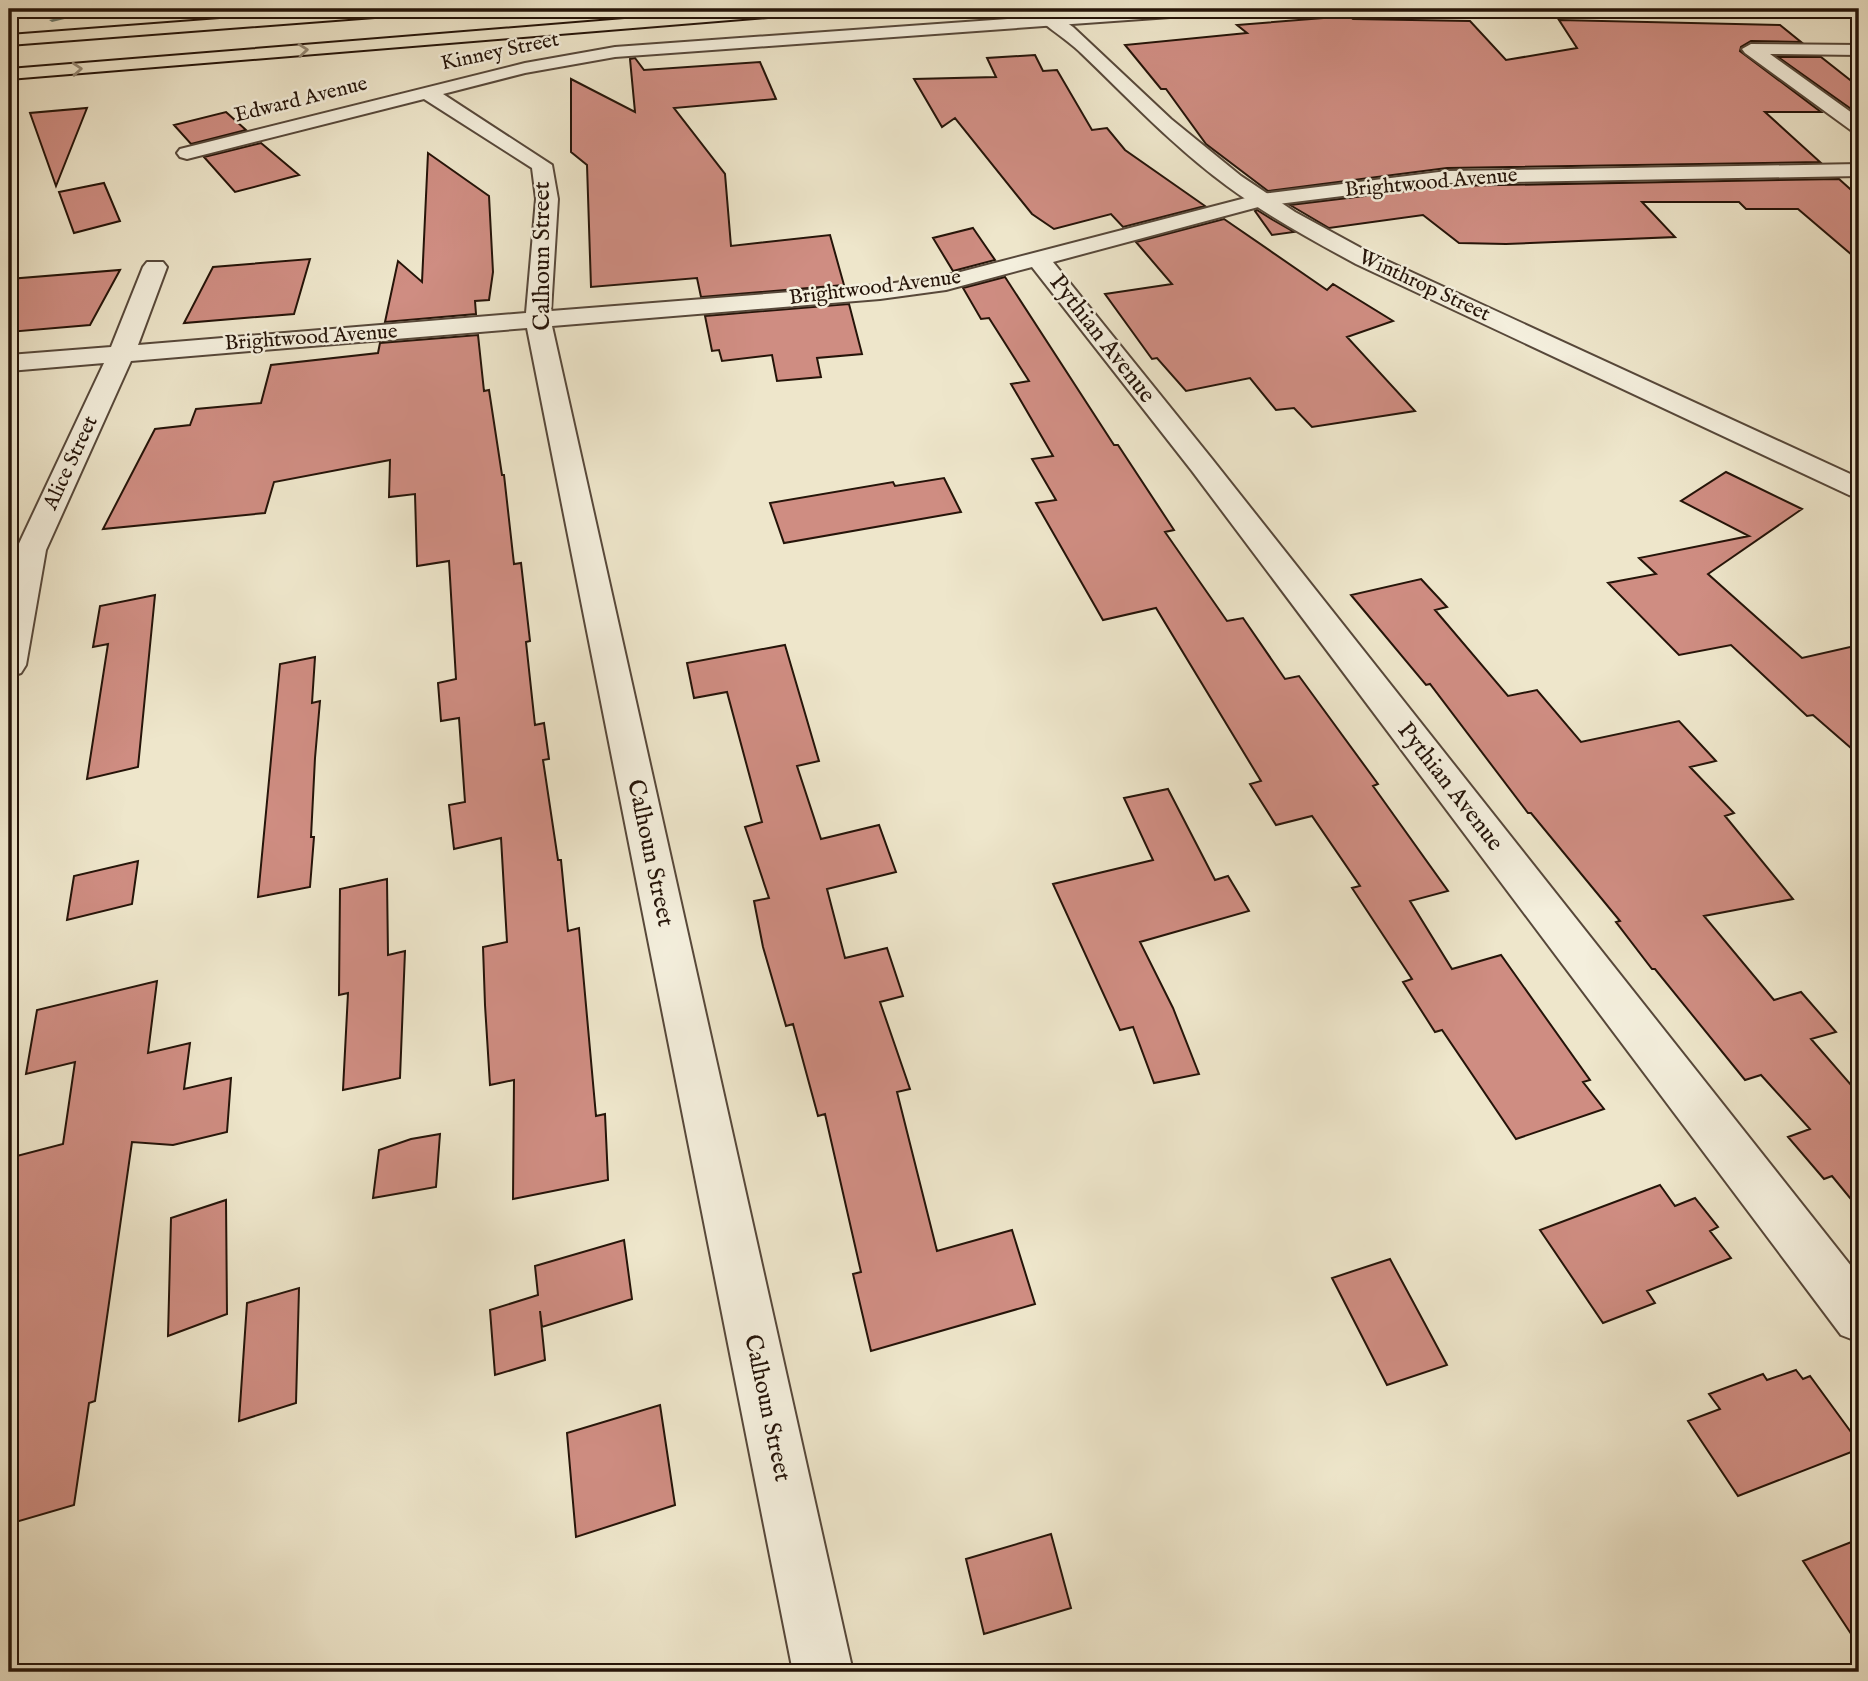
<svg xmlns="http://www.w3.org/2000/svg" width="1868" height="1681" font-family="'IM FELL English',serif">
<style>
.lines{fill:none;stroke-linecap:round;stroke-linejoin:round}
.stream{fill:#6b7b6e;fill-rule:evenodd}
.building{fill:#cf8d82;stroke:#251409;stroke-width:2}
.minor-casing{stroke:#57483a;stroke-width:4}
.tertiary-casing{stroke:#57483a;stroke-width:4}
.motorway-casing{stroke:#251409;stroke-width:4}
.minor{fill:#f4efdd;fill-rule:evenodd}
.tertiary{fill:#f4efdd;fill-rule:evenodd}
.motorway{fill:#eee6cb;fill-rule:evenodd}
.oneway{stroke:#948874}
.labels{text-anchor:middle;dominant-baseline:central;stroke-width:5;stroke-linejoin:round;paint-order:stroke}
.far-street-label{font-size:21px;fill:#251409;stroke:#f4efdd}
.street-label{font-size:24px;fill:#251409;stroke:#f4efdd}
</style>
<rect width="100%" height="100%" fill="#eee6cb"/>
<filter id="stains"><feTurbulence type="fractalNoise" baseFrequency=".00286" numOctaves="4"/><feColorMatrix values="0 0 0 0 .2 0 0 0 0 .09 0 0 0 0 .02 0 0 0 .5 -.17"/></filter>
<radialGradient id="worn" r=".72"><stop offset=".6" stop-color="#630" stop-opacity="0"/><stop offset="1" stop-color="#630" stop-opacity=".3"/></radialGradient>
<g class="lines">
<path class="stream" d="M 96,9 L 106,9 L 52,22 L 49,20 Z"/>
</g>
<path class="building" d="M 1349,16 L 1353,19 L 1470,21 L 1506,60 L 1577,48 L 1559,20 L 1780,25 L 1801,42 L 1751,41 L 1741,47 L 1740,51 L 1821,112 L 1765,112 L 1820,162 L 1447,168 L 1268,191 L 1206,144 L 1166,89 L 1161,89 L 1125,45 L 1247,33 L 1237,25 Z
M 1035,55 L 1043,71 L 1057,70 L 1092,130 L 1107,128 L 1125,150 L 1205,206 L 1123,227 L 1111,214 L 1054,229 L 1032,214 L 955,118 L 942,127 L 914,79 L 996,77 L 987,58 Z
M 1778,57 L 1821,57 L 1859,87 L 1859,111 L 1854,111 Z
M 635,58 L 644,70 L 760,62 L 776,99 L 674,108 L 725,174 L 731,246 L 830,235 L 844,285 L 701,297 L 697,278 L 591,287 L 587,165 L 571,152 L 571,79 L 635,112 L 630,59 Z
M 87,108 L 56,186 L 30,113 Z
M 226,112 L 246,130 L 191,144 L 174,125 Z
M 261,143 L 299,175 L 235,192 L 204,157 Z
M 428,153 L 489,196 L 493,272 L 489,300 L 475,301 L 476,314 L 385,322 L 398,261 L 422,282 Z
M 1839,179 L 1859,197 L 1859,261 L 1798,209 L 1746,209 L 1739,202 L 1642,202 L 1675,237 L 1506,244 L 1459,243 L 1423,215 L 1329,228 L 1290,205 L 1447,186 Z
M 104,183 L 120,221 L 74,233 L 59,192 Z
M 1257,210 L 1273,220 L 1294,232 L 1272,235 L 1255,211 Z
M 1224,219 L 1327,290 L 1333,284 L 1393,321 L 1347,337 L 1415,411 L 1312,427 L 1294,408 L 1276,410 L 1250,378 L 1186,391 L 1157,358 L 1152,359 L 1105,294 L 1172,284 L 1136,242 Z
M 973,228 L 995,260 L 953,271 L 933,238 Z
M 310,259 L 294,314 L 184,323 L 213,267 Z
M 120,270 L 90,325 L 9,332 L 9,279 Z
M 1005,277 L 1114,445 L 1118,445 L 1174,530 L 1165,532 L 1227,621 L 1243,618 L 1285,679 L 1299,676 L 1378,784 L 1373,786 L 1448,891 L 1410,901 L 1452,969 L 1501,955 L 1590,1080 L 1583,1082 L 1604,1109 L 1516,1139 L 1442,1030 L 1435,1032 L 1403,982 L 1412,979 L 1352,888 L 1360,886 L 1312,816 L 1276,825 L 1250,784 L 1261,781 L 1156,608 L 1103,620 L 1036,503 L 1056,500 L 1032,459 L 1053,456 L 1011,384 L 1029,381 L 989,318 L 981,319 L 963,288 Z
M 849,304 L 862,354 L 817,358 L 821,377 L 777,381 L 772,355 L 722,361 L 719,350 L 712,351 L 705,316 Z
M 478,335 L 484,391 L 489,390 L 502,475 L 504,475 L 514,564 L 521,563 L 530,641 L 526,642 L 535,725 L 544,723 L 549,759 L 543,760 L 558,860 L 561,860 L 568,931 L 579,928 L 596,1116 L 605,1114 L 608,1180 L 513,1199 L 514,1080 L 490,1085 L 485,1005 L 483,947 L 507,942 L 501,838 L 454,849 L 449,805 L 465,802 L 459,718 L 441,721 L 438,683 L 456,679 L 449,561 L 417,566 L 415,494 L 389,497 L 390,460 L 274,482 L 265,513 L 103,529 L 155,429 L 190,425 L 196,409 L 261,403 L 271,365 L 378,353 L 380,343 Z
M 1726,472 L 1802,509 L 1708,574 L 1802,658 L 1859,645 L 1859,755 L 1813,715 L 1807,716 L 1731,645 L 1679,655 L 1608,583 L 1656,574 L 1639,558 L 1749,536 L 1681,501 Z
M 944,478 L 961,512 L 784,543 L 770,503 L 893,482 L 895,486 Z
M 1421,579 L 1447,607 L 1435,610 L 1508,696 L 1537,690 L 1581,742 L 1679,721 L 1716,761 L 1690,767 L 1734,813 L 1725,816 L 1793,899 L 1704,916 L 1774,1000 L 1801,992 L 1836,1032 L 1811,1039 L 1859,1094 L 1859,1209 L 1832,1176 L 1824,1179 L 1788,1137 L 1810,1129 L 1761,1075 L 1745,1080 L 1655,969 L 1652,969 L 1616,922 L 1620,921 L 1531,813 L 1528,813 L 1430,684 L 1426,685 L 1351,595 Z
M 155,595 L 138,767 L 87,779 L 108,644 L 93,647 L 100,606 Z
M 785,645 L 819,761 L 797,766 L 821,839 L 879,825 L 896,872 L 827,889 L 845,958 L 887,948 L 903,996 L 880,1002 L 910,1089 L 897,1092 L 937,1251 L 1012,1230 L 1035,1304 L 871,1351 L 853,1274 L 861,1272 L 825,1114 L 818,1116 L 793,1024 L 786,1026 L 763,947 L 754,901 L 769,898 L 745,827 L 762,822 L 727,692 L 694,698 L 687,663 Z
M 315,657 L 312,703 L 320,701 L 315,758 L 311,837 L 314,837 L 310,887 L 258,897 L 280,664 Z
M 1168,789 L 1215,880 L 1228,876 L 1249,911 L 1140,942 L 1173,1008 L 1199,1074 L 1154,1083 L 1133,1027 L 1120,1030 L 1053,884 L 1153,860 L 1124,798 Z
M 138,861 L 132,904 L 67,920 L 74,876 Z
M 387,879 L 388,955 L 405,951 L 400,1078 L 343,1090 L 348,993 L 339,995 L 340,889 Z
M 157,981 L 148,1053 L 190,1043 L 184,1089 L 231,1078 L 227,1132 L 173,1145 L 132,1142 L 95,1401 L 89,1403 L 74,1505 L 9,1524 L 9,1158 L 63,1144 L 75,1062 L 26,1074 L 37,1010 Z
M 440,1134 L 436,1187 L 373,1198 L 379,1150 L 411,1139 Z
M 1660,1185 L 1675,1206 L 1695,1198 L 1718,1227 L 1710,1231 L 1731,1258 L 1647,1291 L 1655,1303 L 1603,1323 L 1540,1230 Z
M 226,1200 L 227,1314 L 168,1336 L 171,1218 Z
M 624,1240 L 632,1299 L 542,1327 L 540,1311 L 545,1360 L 495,1375 L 490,1310 L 538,1295 L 535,1266 Z
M 1390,1259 L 1447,1365 L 1387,1385 L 1332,1278 Z
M 299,1288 L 296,1403 L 239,1421 L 247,1303 Z
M 1796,1370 L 1803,1379 L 1810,1376 L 1859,1443 L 1859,1449 L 1738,1496 L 1688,1421 L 1720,1409 L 1709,1394 L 1763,1374 L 1767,1380 Z
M 660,1405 L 675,1505 L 576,1537 L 567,1433 Z
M 1051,1534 L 1071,1608 L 984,1634 L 966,1559 Z
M 1859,1539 L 1859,1646 L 1803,1561 Z"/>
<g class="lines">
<g class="minor-casing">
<path id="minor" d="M 1146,9 L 1220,9 L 1212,14 L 615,57 L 525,73 L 443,94 L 552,165 L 558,199 L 551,311 L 880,285 L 945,276 L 1261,194 L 1447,171 L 1859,164 L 1859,176 L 1447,183 L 1262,206 L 1053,262 L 1212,459 L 1859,1276 L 1859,1342 L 1841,1335 L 1192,471 L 1032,267 L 946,290 L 880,299 L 552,326 L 853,1672 L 793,1672 L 527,328 L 131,361 L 46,550 L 26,665 L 21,673 L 9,677 L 9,583 L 16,550 L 104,363 L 9,371 L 9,355 L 111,347 L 143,267 L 147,262 L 163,262 L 167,267 L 138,345 L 526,313 L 536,199 L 532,168 L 424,99 L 187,159 L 180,157 L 177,153 L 180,149 L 525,63 L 615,47 Z
M 1751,44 L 1859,45 L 1859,55 L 1770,54 L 1859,118 L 1859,133 L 1852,131 L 1745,53 L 1742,49 Z"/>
</g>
<g class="tertiary-casing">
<path id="tertiary" d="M 1028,9 L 1047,9 L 1073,27 L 1171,119 L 1241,176 L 1295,212 L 1372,254 L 1859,478 L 1859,498 L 1849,495 L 1356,264 C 1312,240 1268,216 1227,186 C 1174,147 1129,99 1081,53 C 1068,40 1035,19 1028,9 Z"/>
</g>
<g class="motorway-casing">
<path id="motorway" d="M 352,9 L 422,9 L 414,14 L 9,45 L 9,35 Z
M 747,9 L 813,9 L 805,14 L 9,79 L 9,69 Z"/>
</g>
<use href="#minor" class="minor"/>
<use href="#tertiary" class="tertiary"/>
<use href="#motorway" class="motorway"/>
</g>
<defs><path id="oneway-chevron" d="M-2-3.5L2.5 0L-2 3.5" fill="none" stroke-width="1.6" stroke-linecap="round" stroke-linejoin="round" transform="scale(1.75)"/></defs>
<g class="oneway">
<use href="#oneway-chevron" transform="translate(303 50) rotate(-5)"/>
<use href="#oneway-chevron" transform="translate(77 69) rotate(-4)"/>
</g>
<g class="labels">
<g class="far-street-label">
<text transform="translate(500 52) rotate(-12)">Kinney Street</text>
<text transform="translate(301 100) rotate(-14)">Edward Avenue</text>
<text transform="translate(1431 183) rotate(-5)">Brightwood Avenue</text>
<text transform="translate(1424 286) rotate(25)">Winthrop Street</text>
<text transform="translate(875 288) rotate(-7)">Brightwood Avenue</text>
<text transform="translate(311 338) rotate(-4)">Brightwood Avenue</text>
<text transform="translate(71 463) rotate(-65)">Alice Street</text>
</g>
<g class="street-label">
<text transform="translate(542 256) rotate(-90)">Calhoun Street</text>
<text transform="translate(1102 339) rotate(52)">Pythian Avenue</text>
<text transform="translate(1450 787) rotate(52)">Pythian Avenue</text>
<text transform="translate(650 853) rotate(78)">Calhoun Street</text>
<text transform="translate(767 1408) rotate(78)">Calhoun Street</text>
</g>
</g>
<rect width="1868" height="1681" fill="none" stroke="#eee6cb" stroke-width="35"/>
<rect x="10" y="10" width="1847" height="1660" fill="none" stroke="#251409" stroke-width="3.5"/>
<rect x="18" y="18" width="1833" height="1646" fill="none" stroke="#251409" stroke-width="2"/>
<rect width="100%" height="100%" filter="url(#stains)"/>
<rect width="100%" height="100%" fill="url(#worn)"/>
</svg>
